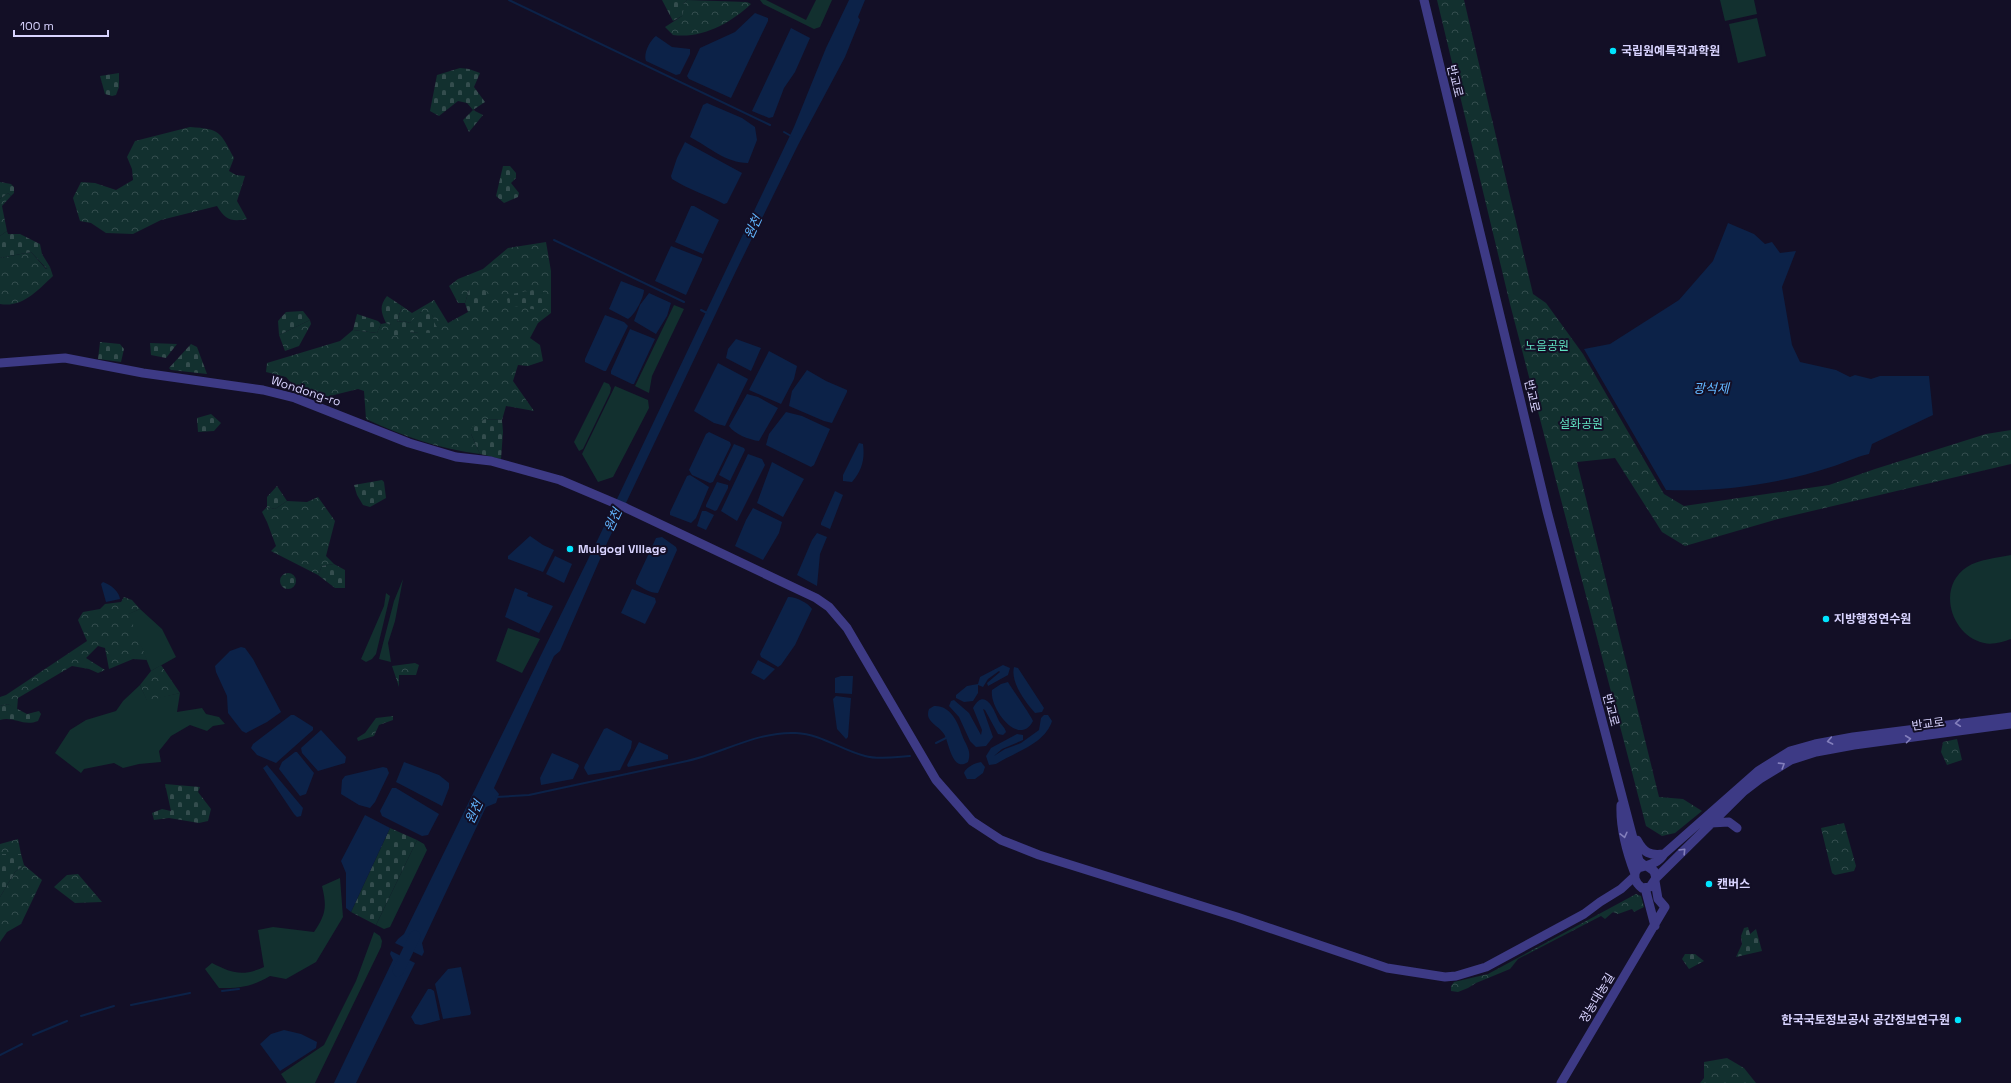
<svg xmlns="http://www.w3.org/2000/svg" width="2011" height="1083" font-family="'Space Grotesk','Noto Sans KR',sans-serif">
<style>
.grass{fill:#12302f}
.forest{fill:url(#forest-crowns)}
.cemetery{fill:url(#cemetery-stones)}
.water{fill:#0c2248}
.lines{fill:none;stroke-linecap:round;stroke-linejoin:round}
.stream{stroke:#0c2248;stroke-width:2}
.river{stroke:#0c2248;stroke-width:11}
.tertiary{stroke:#3d3a85;stroke-width:9}
.oneway{stroke:#837fbc}
.poi-dot{fill:#00e5ff;stroke:#130f26;stroke-width:1.5}
.labels{text-anchor:middle;dominant-baseline:central;stroke-width:4;stroke-linejoin:round;paint-order:stroke}
.poi-label{font-size:12px;font-weight:bold;fill:#d9d4ff;stroke:#130f26;text-anchor:start}
.street-label{font-size:12px;fill:#d9d4ff;stroke:#130f26}
.park-label{font-size:12px;fill:#5fe0c0;stroke:#130f26}
.water-label{font-size:13px;font-style:italic;fill:#62b6ff;stroke:#130f26}
</style>
<defs>
<pattern id="forest-crowns" width="20" height="18" patternUnits="userSpaceOnUse"><rect width="20" height="18" fill="#12302f"/><path d="M2 6a3 3 0 1 1 6 0M12 15a3 3 0 1 1 6 0" fill="none" stroke="#344d4e"/></pattern>
<pattern id="cemetery-stones" width="16" height="16" patternUnits="userSpaceOnUse"><rect width="16" height="16" fill="#12302f"/><path d="M2 7V4a2 2 0 0 1 4 0v3zM10 15v-3a2 2 0 0 1 4 0v3z" fill="#344d4e"/></pattern>
</defs>
<rect width="100%" height="100%" fill="#130f26"/>
<path class="grass" d="M 760,0 L 766,0 L 806,20 L 816,0 L 832,0 L 820,27 L 814,29 L 763,4 Z
M 1720,0 L 1754,0 L 1757,14 L 1725,21 Z
M 1757,18 L 1766,56 L 1738,63 L 1729,24 Z
M 674,305 L 684,309 L 652,376 L 649,393 L 635,386 Z
M 604,382 L 609,384 L 611,388 L 610,393 L 583,449 L 579,451 L 574,442 Z
M 615,386 L 648,400 L 649,408 L 613,477 L 598,482 L 582,454 Z
M 2011,555 L 2011,639 C 2003,642 1992,645 1984,643 C 1951,636 1936,587 1967,567 C 1979,559 1997,558 2011,555 Z
M 403,579 L 395,621 L 388,643 L 391,662 L 379,659 L 394,601 Z
M 386,593 L 390,596 L 376,654 L 372,659 L 366,662 L 361,659 L 384,606 Z
M 140,609 L 162,629 L 176,657 L 151,671 L 128,614 Z
M 508,628 L 540,639 L 522,673 L 496,661 Z
M 140,685 L 147,700 L 180,693 L 177,712 L 202,708 L 206,714 L 219,717 L 225,724 L 213,726 L 207,731 L 190,725 L 171,736 L 159,751 L 161,762 L 139,764 L 123,768 L 114,763 L 84,769 L 81,773 L 55,753 L 70,730 L 86,720 L 116,711 L 123,701 Z
M 417,840 L 424,844 L 427,850 L 390,927 L 384,929 L 376,925 Z
M 340,878 L 343,917 L 316,962 L 286,979 L 270,976 C 251,987 241,988 219,988 L 205,969 L 212,963 C 232,973 242,977 264,967 L 258,930 L 273,927 L 314,932 C 326,914 327,907 322,886 Z
M 374,932 L 380,936 L 382,941 L 381,947 L 315,1083 L 287,1083 L 281,1074 L 324,1045 L 356,981 Z"/>
<path class="forest" d="M 687,0 L 747,2 L 751,4 C 731,23 702,39 673,35 L 665,27 L 682,16 L 683,4 Z
M 1437,0 L 1464,0 L 1533,294 L 1546,303 L 1583,354 L 1664,494 L 1684,506 L 1829,485 L 1875,469 L 1986,434 L 2011,430 L 2011,464 L 1778,519 L 1685,546 L 1662,532 L 1615,458 L 1577,462 L 1659,797 L 1683,799 L 1702,811 L 1675,833 L 1662,836 L 1646,826 L 1510,304 Z
M 190,127 C 221,129 220,132 234,158 L 229,171 L 236,175 L 245,176 L 237,201 L 247,219 C 232,222 225,220 217,206 L 161,220 L 133,234 L 106,233 L 91,223 L 80,221 L 73,198 L 81,182 L 95,183 L 116,190 L 133,180 L 132,169 L 127,157 L 135,141 Z
M 8,193 L 11,196 L 2,206 L 7,231 L 0,236 L 0,199 Z
M 546,242 L 551,271 L 551,313 L 538,323 L 530,338 L 540,345 L 543,361 L 528,366 L 518,365 L 513,381 L 534,411 L 506,406 L 502,420 L 485,419 L 471,434 L 480,454 C 439,449 403,436 366,419 L 364,391 L 358,389 L 326,397 L 325,401 L 298,391 L 286,377 L 266,372 L 267,363 L 340,341 L 353,330 L 377,333 L 381,324 L 386,323 C 404,330 418,340 434,323 L 432,315 L 421,312 L 410,323 L 404,321 L 397,322 L 402,306 L 412,313 L 434,300 L 448,323 L 468,312 L 481,312 L 469,290 L 465,303 L 458,303 L 449,286 L 458,279 L 483,269 L 508,248 Z
M 31,252 L 46,269 L 50,267 L 53,276 C 38,290 23,308 0,304 L 0,258 Z
M 310,320 L 311,324 L 299,346 L 285,351 L 279,335 Z
M 318,497 L 335,521 L 326,556 L 334,564 L 322,566 L 318,575 L 271,551 L 276,546 L 267,522 L 262,512 L 267,507 L 275,509 L 287,501 L 307,502 Z
M 124,597 L 132,600 L 140,609 L 129,614 L 147,660 L 133,659 L 109,669 L 105,648 L 98,646 L 86,658 L 105,670 L 98,673 L 89,669 L 72,666 L 18,698 L 17,710 L 8,704 L 0,706 L 0,697 L 6,695 L 87,641 L 78,620 L 83,612 L 100,609 L 105,604 L 121,602 Z
M 415,663 L 419,665 L 416,675 L 399,675 L 399,687 L 392,666 Z
M 161,665 L 180,693 L 147,701 L 140,685 L 151,671 Z
M 393,716 L 393,720 L 379,725 L 374,736 L 358,741 L 357,738 L 365,733 L 376,718 Z
M 1957,739 L 1962,760 L 1947,765 L 1941,752 L 1943,742 Z
M 1844,823 L 1856,866 L 1854,871 L 1835,875 L 1832,873 L 1821,828 Z
M 18,839 L 21,854 L 0,854 L 0,844 Z
M 24,865 L 42,880 L 21,924 L 7,932 L 0,942 L 0,897 L 15,872 Z
M 78,874 L 102,902 L 75,903 L 54,887 L 67,875 Z
M 1636,894 L 1641,896 L 1644,907 L 1634,912 L 1632,909 L 1618,914 L 1613,912 L 1605,919 L 1601,916 L 1518,959 L 1510,969 L 1476,983 L 1468,988 L 1458,992 L 1451,991 L 1451,986 L 1454,982 L 1488,974 Z
M 1727,1058 L 1744,1068 L 1756,1083 L 1700,1083 L 1704,1078 L 1704,1062 Z"/>
<path class="cemetery" d="M 662,0 L 687,0 L 683,4 L 684,8 L 682,16 L 673,21 Z
M 460,68 L 469,69 L 480,73 L 474,87 L 485,102 L 473,110 L 483,115 L 469,132 L 463,120 L 473,110 L 467,103 L 458,101 L 439,116 L 430,111 L 437,75 Z
M 119,73 L 119,87 L 116,95 L 112,96 L 105,94 L 100,76 Z
M 503,166 L 510,166 L 516,173 L 516,178 L 511,183 L 519,193 L 518,197 L 504,203 L 496,196 Z
M 0,182 L 11,184 L 14,187 L 14,193 L 11,196 L 8,193 L 0,199 Z
M 7,231 L 8,234 L 20,234 L 40,244 L 42,254 L 50,267 L 47,269 L 31,252 L 0,258 L 0,236 Z
M 481,286 L 487,292 L 489,301 L 481,312 L 468,312 L 465,303 L 469,290 Z
M 533,290 L 543,290 L 543,303 L 538,310 L 508,305 L 507,299 L 512,294 Z
M 387,296 L 402,306 L 397,322 L 404,321 L 410,323 C 414,317 424,305 432,315 C 434,318 434,324 437,327 L 433,333 L 407,332 L 403,336 L 394,335 L 388,332 L 391,325 L 386,323 C 381,312 379,306 387,296 Z
M 303,311 L 310,320 L 279,335 L 278,321 L 286,312 Z
M 357,314 L 378,321 L 381,324 L 377,333 L 353,330 Z
M 100,342 L 120,344 L 124,349 L 121,362 L 98,359 Z
M 150,343 L 177,344 L 166,358 L 151,355 Z
M 191,344 L 197,347 L 207,374 L 171,370 L 169,368 Z
M 211,414 L 221,423 L 214,431 L 198,432 L 197,418 Z
M 485,419 L 502,420 L 503,432 L 501,459 L 480,454 L 471,434 L 472,427 Z
M 382,480 L 384,482 L 386,498 L 370,507 L 363,505 L 357,495 L 354,485 Z
M 277,486 L 287,501 L 275,509 L 267,507 L 267,497 Z
M 334,564 L 345,570 L 345,588 L 335,588 L 318,575 L 322,566 Z
M280 581a8 8 0 1 1 16 0a8 8 0 1 1-16 0Z
M 8,704 L 27,714 L 39,711 L 41,714 L 38,721 C 23,727 14,716 0,720 L 0,706 Z
M 165,784 L 200,787 L 198,792 L 211,809 L 208,821 L 199,823 L 169,818 L 154,820 L 152,813 L 162,809 L 171,811 Z
M 390,828 L 417,840 L 376,925 L 351,912 Z
M 0,854 L 21,854 L 24,865 L 15,872 L 0,897 Z
M 1748,927 L 1750,934 L 1756,929 L 1762,951 L 1736,957 L 1742,944 L 1741,936 L 1744,928 Z
M 1685,954 L 1695,954 L 1704,961 L 1689,969 L 1682,959 Z"/>
<path class="water" d="M 849,0 L 865,0 L 858,17 L 860,20 L 845,57 L 798,145 L 735,273 L 607,543 L 560,651 L 554,656 L 494,788 L 499,794 L 496,803 L 486,807 L 422,943 L 424,952 L 422,956 L 395,943 L 398,939 L 404,934 L 598,539 L 794,127 L 826,48 Z
M 755,13 L 768,18 L 768,21 L 731,98 L 689,79 L 687,76 L 700,48 L 735,32 Z
M 791,28 L 810,38 L 795,72 L 784,88 L 773,117 L 769,118 L 752,111 Z
M 656,36 L 672,47 L 690,49 L 690,54 L 680,74 L 676,75 L 646,61 C 643,54 650,40 656,36 Z
M 707,103 L 742,118 L 755,127 L 757,140 L 748,163 C 726,163 709,147 690,137 L 703,105 Z
M 685,142 L 742,173 L 727,203 L 724,204 C 707,195 689,190 672,179 L 671,176 L 677,158 Z
M 691,206 L 694,206 L 719,220 L 703,254 L 675,242 Z
M 1728,223 L 1754,234 L 1765,244 L 1772,242 L 1780,253 L 1796,251 L 1782,287 L 1792,345 L 1800,362 L 1836,370 L 1850,377 L 1855,375 L 1871,379 L 1880,376 L 1929,376 L 1933,415 L 1872,444 L 1869,454 C 1855,457 1844,463 1831,467 C 1779,484 1721,492 1666,490 L 1584,349 L 1610,344 L 1679,300 L 1713,261 Z
M 671,246 L 702,258 L 702,260 L 686,295 L 655,281 Z
M 621,281 L 644,290 C 644,297 635,315 628,319 L 609,309 Z
M 649,293 L 671,303 L 667,316 L 656,334 L 634,321 L 640,305 Z
M 605,315 L 624,322 L 628,326 L 606,371 L 604,371 L 585,362 L 585,359 Z
M 630,329 L 655,339 L 634,384 L 632,384 L 611,374 L 611,371 Z
M 736,339 L 761,348 L 751,371 L 726,358 L 728,349 Z
M 769,351 L 797,366 L 794,379 L 781,404 L 749,390 Z
M 718,363 L 748,379 L 725,426 L 714,423 L 694,411 Z
M 807,370 L 826,381 L 847,390 L 847,392 L 832,423 L 824,421 L 789,406 L 792,391 Z
M 747,394 L 758,397 L 778,408 L 759,441 C 750,440 734,434 729,426 Z
M 786,412 L 802,416 L 830,429 L 814,465 L 811,467 L 766,445 L 769,434 Z
M 709,432 L 730,442 L 731,445 L 713,482 L 710,483 L 692,475 L 689,470 L 706,434 Z
M 859,443 L 863,444 C 865,459 862,471 852,482 L 843,481 L 843,475 Z
M 734,444 L 744,448 L 745,450 L 730,481 L 719,475 Z
M 748,454 L 762,459 L 765,465 L 737,521 L 721,511 Z
M 772,462 L 804,479 L 783,517 L 757,503 Z
M 690,475 L 709,487 L 696,518 L 691,523 L 670,515 L 670,512 L 687,476 Z
M 717,482 L 728,485 L 728,488 L 717,510 L 715,511 L 706,507 L 706,505 Z
M 835,491 L 843,495 L 830,529 L 821,525 L 821,523 Z
M 753,508 L 782,522 L 779,533 L 763,560 L 735,546 L 746,520 Z
M 702,511 L 706,511 L 714,515 L 706,530 L 697,526 Z
M 817,533 L 827,537 L 820,554 L 817,586 L 797,575 L 812,540 Z
M 530,536 L 543,545 L 554,550 L 543,572 L 508,559 L 508,556 Z
M 662,537 L 676,547 L 677,550 L 658,593 C 650,593 642,588 636,584 L 636,581 L 656,538 Z
M 555,556 L 572,564 L 564,583 L 546,574 Z
M 103,582 C 111,585 119,591 120,599 L 106,602 L 101,584 Z
M 515,588 L 528,593 L 527,596 L 553,606 L 539,633 L 505,617 Z
M 632,589 L 655,598 L 656,602 L 645,624 L 621,613 Z
M 788,597 C 794,596 809,603 812,609 L 795,645 L 781,665 L 778,667 L 761,657 L 760,654 Z
M 241,647 L 245,648 L 253,659 L 281,712 L 267,722 L 246,733 L 242,731 L 228,713 L 227,696 L 216,672 L 215,666 L 230,651 Z
M 758,660 L 775,669 L 764,680 L 751,673 Z
M 1003,665 L 1010,668 L 1008,675 L 988,686 L 987,683 L 1000,672 L 999,671 L 988,679 L 983,687 L 978,685 L 978,693 L 973,701 L 964,702 L 956,698 L 956,695 L 967,686 L 978,684 L 980,677 Z
M 1014,667 L 1018,668 L 1044,708 L 1042,712 L 1035,713 C 1026,703 1010,682 1014,667 Z
M 841,676 L 853,676 L 852,694 L 835,693 L 835,678 Z
M 1008,682 C 1012,689 1032,717 1033,721 C 1019,748 989,708 992,690 L 1001,684 Z
M 836,696 L 851,698 L 848,737 L 846,739 L 837,729 L 833,699 Z
M 954,700 L 969,713 L 981,735 L 982,730 L 973,708 C 984,688 993,707 998,719 C 1000,724 1005,727 1006,732 L 1003,735 L 998,734 L 985,710 L 983,709 L 993,737 L 986,746 L 976,747 L 970,741 L 959,717 L 949,706 L 951,701 Z
M 934,706 C 950,705 958,722 962,735 C 966,746 972,750 968,762 C 952,773 949,742 944,734 C 939,725 924,722 929,709 Z
M 291,715 L 294,715 L 313,727 L 313,730 L 276,763 L 257,755 L 251,748 L 253,744 Z
M 1044,715 L 1048,715 L 1052,721 C 1045,744 1015,752 996,764 L 989,765 L 986,756 L 991,748 L 1017,734 L 1023,735 L 1023,740 L 1002,749 L 994,756 L 1005,749 L 1021,743 L 1039,730 L 1041,718 Z
M 607,728 L 632,741 L 631,748 L 620,770 L 588,775 L 584,768 L 585,765 L 604,729 Z
M 321,730 L 346,757 L 345,763 L 318,771 L 302,753 L 301,748 Z
M 639,742 L 668,755 L 668,759 L 628,767 L 627,765 Z
M 295,752 L 297,752 L 314,773 L 306,794 L 300,796 L 279,769 L 282,762 Z
M 552,753 L 578,764 L 579,766 L 573,779 L 541,785 L 540,778 Z
M 404,762 L 439,775 L 449,783 L 449,788 L 442,806 L 396,782 Z
M 981,762 L 985,767 L 983,773 L 975,779 L 967,779 L 964,773 C 966,767 975,763 981,762 Z
M 267,765 L 303,808 L 301,816 L 297,817 L 294,814 L 263,768 Z
M 383,767 L 387,768 L 389,773 L 375,802 L 370,808 L 359,805 L 341,794 L 342,780 L 345,776 Z
M 392,788 L 396,788 L 439,814 L 428,835 L 422,836 L 382,816 L 380,811 Z
M 365,815 L 390,828 L 351,912 L 346,908 L 346,873 L 341,861 Z
M 391,951 L 415,963 L 356,1083 L 334,1083 L 393,960 L 390,954 Z
M 461,967 L 471,1013 L 470,1015 L 443,1019 L 435,984 L 448,969 Z
M 428,989 L 431,989 L 434,991 L 440,1020 L 421,1025 L 415,1024 L 411,1017 Z
M 284,1030 L 301,1034 L 317,1042 L 316,1048 L 280,1071 L 260,1044 L 271,1034 Z"/>
<g class="lines">
<path class="stream" d="M 509,0 L 770,125
M 784,132 L 791,136
M 554,240 L 684,302
M 701,310 L 707,313
M 936,743 L 946,738
M 496,797 L 529,795 L 687,761 C 723,753 758,731 796,733 C 821,734 841,750 865,756 C 878,760 896,757 910,756
M 222,991 L 239,989
M 131,1005 L 190,993
M 81,1016 L 114,1006
M 33,1035 L 67,1021
M 0,1055 L 22,1044"/>
<path class="river" d="M 398,971 L 415,936"/>
<path class="tertiary" d="M 1424,0 L 1547,511 L 1639,861 L 1645,866
M 0,363 L 65,358 L 143,373 L 263,390 L 295,398 L 409,443 L 456,457 L 491,461 L 560,480 L 626,508 L 816,598 L 829,607 L 847,628 L 936,780 L 972,821 L 1001,840 L 1039,855 L 1237,917 L 1387,968 L 1445,977 L 1456,976 L 1486,967 L 1584,914 L 1600,902 L 1621,889 L 1635,876
M 1621,805 C 1620,828 1627,853 1635,874
M 1711,823 L 1729,822 L 1737,828
M 1637,840 C 1644,853 1650,856 1664,854
M 1647,866 L 1654,871 L 1656,878 L 1650,887 L 1642,888 C 1635,883 1632,875 1638,868 C 1648,865 1658,864 1664,854 L 1758,771 L 1790,751 L 1815,744 L 1853,737 L 2011,717
M 1656,878 L 1743,792 L 1760,779 L 1791,760 L 1816,752 L 1854,745 L 2011,724
M 1645,888 L 1655,926
M 1561,1083 L 1665,907 L 1658,899 L 1655,881"/>
</g>
<defs><path id="oneway-chevron" d="M-2-3.5L2.5 0L-2 3.5" fill="none" stroke-width="1.6" stroke-linecap="round" stroke-linejoin="round"/></defs>
<g class="oneway">
<use href="#oneway-chevron" transform="translate(1958 723) rotate(174)"/>
<use href="#oneway-chevron" transform="translate(1908 739) rotate(-7)"/>
<use href="#oneway-chevron" transform="translate(1830 741) rotate(169)"/>
<use href="#oneway-chevron" transform="translate(1782 765) rotate(-32)"/>
<use href="#oneway-chevron" transform="translate(1624 835) rotate(76)"/>
<use href="#oneway-chevron" transform="translate(1683 851) rotate(-46)"/>
</g>
<g class="poi-dot">
<circle cx="1613" cy="51" r="4"/>
<circle cx="570" cy="549" r="4"/>
<circle cx="1826" cy="619" r="4"/>
<circle cx="1709" cy="884" r="4"/>
<circle cx="1958" cy="1020" r="4"/>
</g>
<g class="labels">
<g class="poi-label">
<text x="1621" y="51">국립원예특작과학원</text>
<text x="578" y="549">Mulgogi Village</text>
<text x="1834" y="619">지방행정연수원</text>
<text x="1717" y="884">캔버스</text>
<text x="1950" y="1020" text-anchor="end">한국국토정보공사 공간정보연구원</text>
</g>
<g class="street-label">
<text transform="translate(1455 81) rotate(76)">반교로</text>
<text transform="translate(306 391) rotate(18)">Wondong-ro</text>
<text transform="translate(1532 396) rotate(77)">반교로</text>
<text transform="translate(1611 710) rotate(75)">반교로</text>
<text transform="translate(1928 724) rotate(-8)">반교로</text>
<text transform="translate(1597 998) rotate(-59)">정농대농길</text>
</g>
<g class="park-label">
<text x="1547" y="346">노을공원</text>
<text x="1581" y="424">설화공원</text>
</g>
<g class="water-label">
<text transform="translate(753 227) rotate(-65)">원천</text>
<text x="1711" y="388">광석제</text>
<text transform="translate(613 520) rotate(-65)">원천</text>
<text transform="translate(474 812) rotate(-65)">원천</text>
</g>
</g>
<path d="M14 30v6h94v-6" fill="none" stroke="#d9d4ff" stroke-width="2"/>
<text x="20" y="30" font-size="12" fill="#d9d4ff" stroke="#130f26" stroke-width="3" paint-order="stroke">100 m</text>
</svg>
